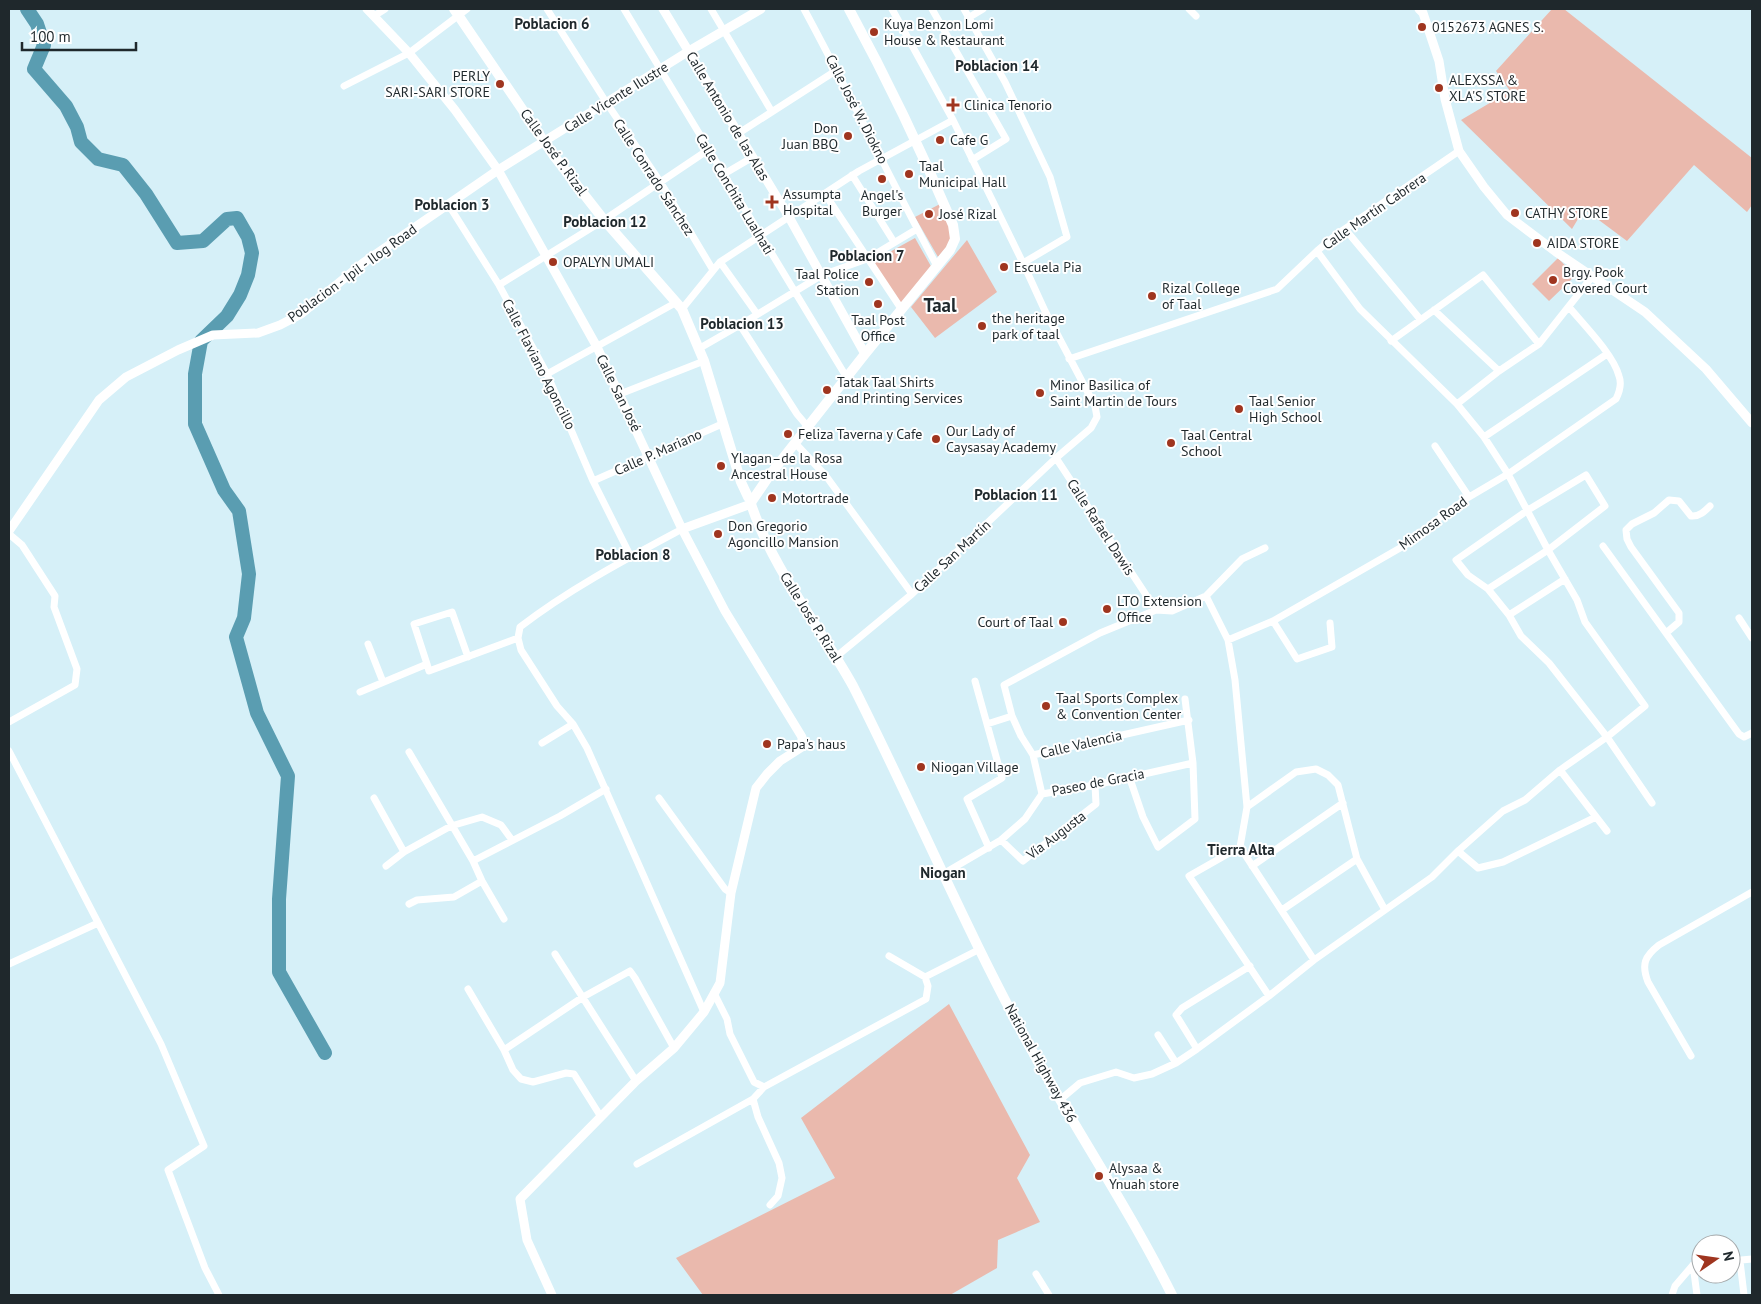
<svg xmlns="http://www.w3.org/2000/svg" width="1761" height="1304" font-family="'PT Sans',sans-serif">
<style>
.green{fill:#eab9ad}
.lines{fill:none;stroke-linecap:round;stroke-linejoin:round}
.river{stroke:#5a9db1;stroke-width:14}
.minor{stroke:#fff;stroke-width:7}
.tertiary{stroke:#fff;stroke-width:9}
.secondary{stroke:#fff;stroke-width:10}
.poi-dot{fill:#9f351f;stroke:#fff;stroke-width:2}
.labels{text-anchor:middle;dominant-baseline:central;stroke-width:4;stroke-linejoin:round;paint-order:stroke}
.poi-label{font-size:14px;fill:#1f282c;stroke:#fff;text-anchor:start}
.street-label{font-size:14px;fill:#1f282c;stroke:#fff}
.neighbourhood-label{font-size:15px;font-weight:bold;fill:#1f282c;stroke:#fff}
.district-label{font-size:19px;font-weight:bold;fill:#1f282c;stroke:#fff}
</style>
<rect width="100%" height="100%" fill="#d6f0f8"/>
<path class="green" d="M 1552,9 L 1564,9 L 1752,158 L 1752,205 L 1747,212 L 1694,165 L 1627,241 L 1584,209 L 1572,229 L 1461,120 L 1510,91 L 1496,71 Z
M 940,204 L 950,227 L 951,242 L 938,257 L 915,217 Z
M 915,238 L 932,268 L 902,306 L 875,264 L 877,259 Z
M 967,240 L 997,292 L 935,338 L 911,307 Z
M 1558,258 L 1575,276 L 1549,301 L 1532,284 Z
M 949,1004 L 1030,1155 L 1017,1178 L 1040,1222 L 998,1240 L 997,1268 L 950,1295 L 703,1295 L 676,1258 L 835,1178 L 801,1118 Z"/>
<g class="lines">
<path class="river" d="M 27,9 L 37,24 L 44,45 L 34,69 L 66,106 L 77,127 L 81,142 L 98,159 L 123,165 L 146,194 L 177,243 L 203,241 L 227,219 L 237,218 L 248,237 L 252,253 L 248,275 L 240,295 L 227,316 L 201,341 L 195,374 L 195,424 L 224,490 L 239,511 L 249,574 L 244,618 L 236,637 L 257,713 L 288,776 L 279,899 L 279,972 L 325,1053"/>
<path class="minor" d="M 547,9 L 606,102 L 661,183 L 713,270
M 624,9 L 847,378
M 711,9 L 772,112
M 804,9 C 850,94 891,181 937,266
M 932,9 L 1006,139 L 972,160
M 964,9 L 1005,82 L 1050,177 L 1067,237 L 1023,263
M 1189,9 L 1196,16
M 374,16 L 385,9
M 968,18 L 983,9
M 344,86 L 409,53 L 467,9
M 739,133 L 837,70
M 724,174 L 753,157
M 852,175 L 894,242
M 825,194 L 902,310
M 448,204 L 499,285 L 547,374 L 593,481 L 631,557
M 1345,229 L 1420,319
M 720,262 L 757,314
M 499,285 L 604,220 L 708,150
M 682,309 L 720,262 L 859,171 L 953,120
M 1434,310 L 1499,371
M 740,325 L 797,414 L 808,427
M 1391,341 L 1483,275 L 1539,344
M 700,348 L 740,325 L 822,275 L 867,259 L 917,229
M 1069,359 L 1277,289 L 1317,251 L 1336,235 L 1459,151
M 547,374 L 677,302
M 620,394 L 704,361
M 1457,404 L 1499,371 L 1539,344 L 1592,277
M 1484,437 L 1607,354
M 796,444 L 826,476 L 912,594
M 1435,446 L 1469,497
M 1056,458 L 1156,610
M 593,481 L 722,424
M 682,529 C 628,558 569,589 520,627 L 518,638 L 521,650 L 557,706 L 573,724 L 587,748 L 704,1012
M 9,534 L 22,545 L 55,596 L 54,607 L 77,669 L 75,685 L 9,722
M 1603,546 L 1739,734 L 1744,737 L 1752,733
M 1488,589 L 1548,550 L 1605,506 L 1586,475 L 1528,510 L 1456,560 L 1468,575 L 1488,589 L 1509,615 L 1521,636 L 1549,663 L 1607,737 L 1652,803
M 1206,596 L 1228,640 L 1235,680 L 1247,807 L 1240,847 L 1314,960
M 1509,615 L 1565,579
M 1739,618 L 1752,638
M 1273,621 L 1297,659 L 1332,647 L 1330,623
M 1666,633 L 1679,622 L 1679,613 L 1631,547 L 1627,539 L 1626,530 L 1632,524 L 1654,513 L 1669,500 L 1679,501 L 1691,516 C 1699,517 1705,511 1710,506
M 1228,640 L 1273,621 L 1414,540 L 1435,521 L 1469,497 L 1508,474 L 1616,399 C 1620,391 1622,384 1619,376 C 1613,354 1584,325 1569,307
M 368,644 L 383,682
M 837,656 L 912,594 L 1056,458 L 1091,428 L 1097,417 L 1095,406 L 1045,311 L 1023,263 L 953,120 L 892,9
M 427,664 L 414,624 L 452,612 L 468,657
M 975,681 L 1002,778 L 967,799 L 989,848
M 360,692 L 427,664 L 429,671 L 518,638
M 987,724 L 1012,716
M 542,743 L 573,724
M 9,751 L 161,1044 L 204,1146 L 168,1170 L 205,1268 L 219,1295
M 409,752 L 473,861 L 482,881 L 504,919
M 1033,755 L 1189,720
M 1560,770 L 1607,831
M 1129,776 L 1143,817 L 1158,847 L 1195,819 L 1193,763 L 1185,699
M 1042,794 L 1033,755 L 1021,736 L 1012,716 L 1004,685 L 1100,633 L 1156,610 L 1172,611 L 1206,596 L 1242,559 L 1265,548
M 374,798 L 404,852
M 659,798 L 725,889 L 731,893
M 1247,807 L 1296,772 L 1316,769 L 1328,775 L 1338,785 L 1357,859 L 1385,910
M 1001,840 L 1023,861 L 1096,804 L 1095,785
M 1240,847 L 1189,876 L 1269,996
M 1458,851 L 1478,868 L 1503,862 L 1596,817
M 473,861 L 560,816 L 606,789
M 386,866 L 404,852 L 451,826 L 482,817 L 501,825 L 512,840
M 1252,866 L 1343,803
M 943,874 L 1001,840 L 1025,819 L 1042,794 L 1095,785 L 1193,763
M 409,904 L 417,900 L 454,897 L 482,881
M 1282,910 L 1357,859
M 555,954 L 636,1081
M 889,956 L 925,977 L 980,949
M 9,964 L 98,923
M 468,989 L 504,1050 L 513,1070 L 521,1079 L 533,1082 L 566,1073 L 574,1074 L 601,1117
M 714,993 L 727,1019 L 730,1034 L 754,1082 L 764,1087
M 1158,1035 L 1176,1063
M 1197,1049 L 1176,1015 L 1182,1008 L 1250,966
M 504,1050 L 583,997 L 630,971 L 635,978 L 674,1048
M 1691,1056 L 1648,982 C 1641,964 1645,956 1659,945 L 1752,892
M 753,1099 L 758,1117 L 779,1163 L 782,1178 L 778,1196 L 770,1205
M 1061,1099 L 1080,1083 L 1116,1072 L 1134,1078 L 1152,1074 L 1176,1063 L 1197,1049 L 1269,996 L 1314,960 L 1432,877 L 1458,851 L 1503,811 L 1525,800 L 1560,770 L 1607,737 L 1645,706 L 1585,622 L 1577,600 L 1548,550 L 1508,474 L 1484,437 L 1457,404 L 1360,309 L 1317,251
M 637,1164 L 753,1099 L 764,1087 L 926,999 L 928,986 L 925,977
M 1731,1261 L 1752,1259
M 1740,1261 L 1744,1295
M 1693,1265 L 1697,1295
M 1036,1274 L 1049,1295
M 1672,1295 L 1675,1286 L 1693,1265 L 1701,1264"/>
<path class="tertiary" d="M 367,9 L 409,53 L 455,110 L 498,170 L 597,347 L 682,529 L 725,611 L 802,737 L 802,747 L 780,761 L 767,774 L 756,788 L 731,893 L 720,983 L 704,1012 L 674,1048 L 636,1081 L 520,1199 L 527,1240 L 552,1295
M 663,9 L 789,217 L 865,354
M 1419,9 L 1423,13 L 1439,61 L 1445,99 L 1459,151 L 1484,187 L 1507,215 L 1556,252 L 1645,312 L 1706,369 L 1752,423
M 682,529 L 751,504
M 9,531 L 99,400 L 126,377 L 178,350 L 213,335 L 258,333 L 280,325 L 301,314 L 363,263 L 498,170 L 689,51 L 761,9"/>
<path class="secondary" d="M 454,9 L 554,156 L 604,220 L 682,309 L 704,361 L 741,482 L 748,497 L 752,501 L 751,504 C 773,570 819,625 853,686 C 915,808 968,936 1035,1056 C 1080,1136 1131,1213 1172,1295
M 752,501 L 769,476 L 865,354 L 950,250 L 955,239 L 953,225 C 922,152 887,79 849,9"/>
</g>
<g class="poi-dot">
<circle cx="1422" cy="27" r="5"/>
<circle cx="874" cy="32" r="5"/>
<circle cx="500" cy="84" r="5"/>
<circle cx="1439" cy="88" r="5"/>
<path d="M950.5 97.5h5v5h5v5h-5v5h-5v-5h-5v-5h5z"/>
<circle cx="848" cy="136" r="5"/>
<circle cx="940" cy="140" r="5"/>
<circle cx="909" cy="174" r="5"/>
<circle cx="882" cy="179" r="5"/>
<path d="M769.5 194.5h5v5h5v5h-5v5h-5v-5h-5v-5h5z"/>
<circle cx="1515" cy="213" r="5"/>
<circle cx="929" cy="214" r="5"/>
<circle cx="1537" cy="243" r="5"/>
<circle cx="553" cy="262" r="5"/>
<circle cx="1004" cy="267" r="5"/>
<circle cx="1553" cy="280" r="5"/>
<circle cx="869" cy="282" r="5"/>
<circle cx="1152" cy="296" r="5"/>
<circle cx="878" cy="304" r="5"/>
<circle cx="982" cy="326" r="5"/>
<circle cx="827" cy="390" r="5"/>
<circle cx="1040" cy="393" r="5"/>
<circle cx="1239" cy="409" r="5"/>
<circle cx="788" cy="434" r="5"/>
<circle cx="936" cy="439" r="5"/>
<circle cx="1171" cy="443" r="5"/>
<circle cx="721" cy="466" r="5"/>
<circle cx="772" cy="498" r="5"/>
<circle cx="718" cy="534" r="5"/>
<circle cx="1107" cy="609" r="5"/>
<circle cx="1063" cy="622" r="5"/>
<circle cx="1046" cy="706" r="5"/>
<circle cx="767" cy="744" r="5"/>
<circle cx="921" cy="767" r="5"/>
<circle cx="1099" cy="1176" r="5"/>
</g>
<g class="labels">
<g class="poi-label">
<text x="884" y="24">Kuya Benzon Lomi<tspan x="884" dy="16">House &amp; Restaurant</tspan></text>
<text x="1432" y="27">0152673 AGNES S.</text>
<text x="490" y="76" text-anchor="end">PERLY<tspan x="490" dy="16">SARI-SARI STORE</tspan></text>
<text x="1449" y="80">ALEXSSA &amp;<tspan x="1449" dy="16">XLA'S STORE</tspan></text>
<text x="964" y="105">Clinica Tenorio</text>
<text x="838" y="128" text-anchor="end">Don<tspan x="838" dy="16">Juan BBQ</tspan></text>
<text x="950" y="140">Cafe G</text>
<text x="919" y="166">Taal<tspan x="919" dy="16">Municipal Hall</tspan></text>
<text x="783" y="194">Assumpta<tspan x="783" dy="16">Hospital</tspan></text>
<text x="882" y="195" text-anchor="middle">Angel's<tspan x="882" dy="16">Burger</tspan></text>
<text x="1525" y="213">CATHY STORE</text>
<text x="939" y="214">José Rizal</text>
<text x="1547" y="243">AIDA STORE</text>
<text x="563" y="262">OPALYN UMALI</text>
<text x="1014" y="267">Escuela Pia</text>
<text x="1563" y="272">Brgy. Pook<tspan x="1563" dy="16">Covered Court</tspan></text>
<text x="859" y="274" text-anchor="end">Taal Police<tspan x="859" dy="16">Station</tspan></text>
<text x="1162" y="288">Rizal College<tspan x="1162" dy="16">of Taal</tspan></text>
<text x="992" y="318">the heritage<tspan x="992" dy="16">park of taal</tspan></text>
<text x="878" y="320" text-anchor="middle">Taal Post<tspan x="878" dy="16">Office</tspan></text>
<text x="837" y="382">Tatak Taal Shirts<tspan x="837" dy="16">and Printing Services</tspan></text>
<text x="1050" y="385">Minor Basilica of<tspan x="1050" dy="16">Saint Martin de Tours</tspan></text>
<text x="1249" y="401">Taal Senior<tspan x="1249" dy="16">High School</tspan></text>
<text x="946" y="431">Our Lady of<tspan x="946" dy="16">Caysasay Academy</tspan></text>
<text x="798" y="434">Feliza Taverna y Cafe</text>
<text x="1181" y="435">Taal Central<tspan x="1181" dy="16">School</tspan></text>
<text x="731" y="458">Ylagan–de la Rosa<tspan x="731" dy="16">Ancestral House</tspan></text>
<text x="782" y="498">Motortrade</text>
<text x="728" y="526">Don Gregorio<tspan x="728" dy="16">Agoncillo Mansion</tspan></text>
<text x="1117" y="601">LTO Extension<tspan x="1117" dy="16">Office</tspan></text>
<text x="1053" y="622" text-anchor="end">Court of Taal</text>
<text x="1056" y="698">Taal Sports Complex<tspan x="1056" dy="16">&amp; Convention Center</tspan></text>
<text x="777" y="744">Papa's haus</text>
<text x="931" y="767">Niogan Village</text>
<text x="1109" y="1168">Alysaa &amp;<tspan x="1109" dy="16">Ynuah store</tspan></text>
</g>
<g class="street-label">
<text transform="translate(616 97) rotate(-32)">Calle Vicente Ilustre</text>
<text transform="translate(857 109) rotate(63)">Calle José W. Diokno</text>
<text transform="translate(728 116) rotate(59)">Calle Antonio de las Alas</text>
<text transform="translate(554 152) rotate(54)">Calle José P. Rizal</text>
<text transform="translate(654 177) rotate(57)">Calle Conrado Sánchez</text>
<text transform="translate(735 194) rotate(59)">Calle Conchita Lualhati</text>
<text transform="translate(1374 211) rotate(-35)">Calle Martín Cabrera</text>
<text transform="translate(352 273) rotate(-36)">Poblacion - Ipil - Ilog Road</text>
<text transform="translate(539 364) rotate(63)">Calle Flaviano Agoncillo</text>
<text transform="translate(619 393) rotate(64)">Calle San José</text>
<text transform="translate(658 452) rotate(-24)">Calle P. Mariano</text>
<text transform="translate(1433 523) rotate(-36)">Mimosa Road</text>
<text transform="translate(1101 527) rotate(57)">Calle Rafael Dawis</text>
<text transform="translate(952 556) rotate(-43)">Calle San Martín</text>
<text transform="translate(811 617) rotate(58)">Calle José P. Rizal</text>
<text transform="translate(1081 744) rotate(-13)">Calle Valencia</text>
<text transform="translate(1098 782) rotate(-11)">Paseo de Gracia</text>
<text transform="translate(1056 835) rotate(-37)">Vía Augusta</text>
<text transform="translate(1041 1063) rotate(61)">National Highway 436</text>
</g>
<g class="neighbourhood-label">
<text x="552" y="23">Poblacion 6</text>
<text x="997" y="65">Poblacion 14</text>
<text x="452" y="204">Poblacion 3</text>
<text x="605" y="221">Poblacion 12</text>
<text x="867" y="255">Poblacion 7</text>
<text x="742" y="323">Poblacion 13</text>
<text x="1016" y="494">Poblacion 11</text>
<text x="633" y="554">Poblacion 8</text>
<text x="1241" y="849">Tierra Alta</text>
<text x="943" y="872">Niogan</text>
</g>
<g class="district-label">
<text x="940" y="305">Taal</text>
</g>
</g>
<rect width="1761" height="1304" fill="none" stroke="#1f282c" stroke-width="20"/>
<g transform="translate(1716 1259) rotate(77)"><circle r="24" fill="#ffffff" stroke="#a5a9ab"/>
<path d="M0-4L9 19L0 12L-9 19Z" fill="#9f351f"/>
<text y="-8" font-size="14" font-weight="bold" text-anchor="middle" fill="#1f282c">N</text>
</g>
<path d="M22 42v8h114v-8" fill="none" stroke="#1f282c" stroke-width="2.5"/>
<text x="30" y="42" font-size="15" fill="#1f282c" stroke="#ffffff" stroke-width="4" paint-order="stroke">100 m</text>
</svg>
